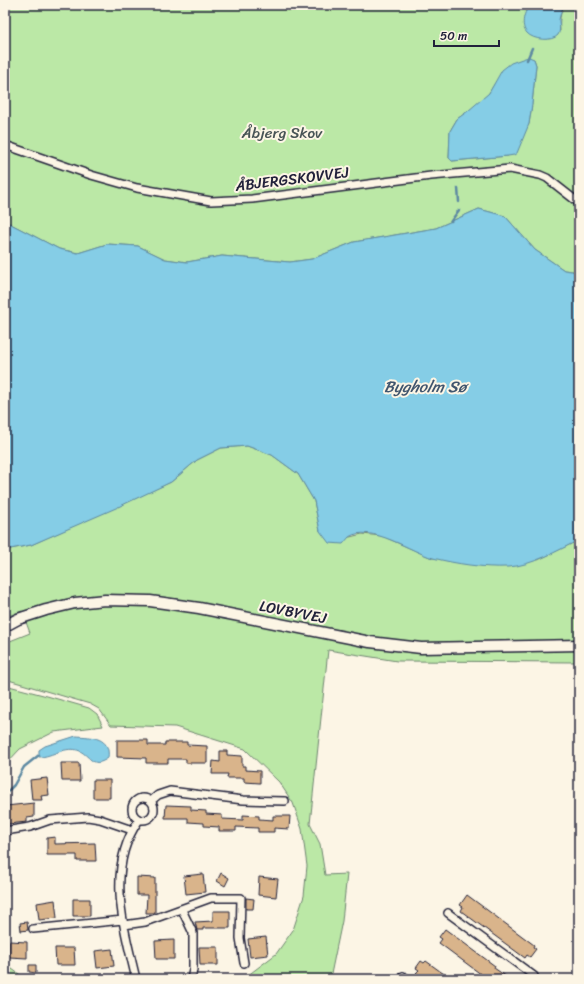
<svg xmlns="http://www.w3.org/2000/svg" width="584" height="984" font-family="Sriracha,sans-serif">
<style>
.green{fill:#bbe8a6;stroke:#6e8570;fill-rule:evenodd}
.water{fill:#85cde6;stroke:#5d89a2}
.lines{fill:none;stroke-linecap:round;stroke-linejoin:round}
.stream{stroke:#5d89a2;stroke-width:2.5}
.building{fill:#d9b48b;stroke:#22223b}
.street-casing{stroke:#22223b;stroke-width:10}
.secondary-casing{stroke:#22223b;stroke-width:13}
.street{stroke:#fcf5e5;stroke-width:7}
.secondary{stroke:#fcf5e5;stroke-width:10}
.labels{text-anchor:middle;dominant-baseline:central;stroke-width:4;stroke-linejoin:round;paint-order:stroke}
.park-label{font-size:15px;fill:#485456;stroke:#fcf5e5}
.street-label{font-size:15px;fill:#22223b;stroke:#fcf5e5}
.water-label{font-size:16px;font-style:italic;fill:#40556e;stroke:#fcf5e5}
</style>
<rect width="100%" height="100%" fill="#fcf5e5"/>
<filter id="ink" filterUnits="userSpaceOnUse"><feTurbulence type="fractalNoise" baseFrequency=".025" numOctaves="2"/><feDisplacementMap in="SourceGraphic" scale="8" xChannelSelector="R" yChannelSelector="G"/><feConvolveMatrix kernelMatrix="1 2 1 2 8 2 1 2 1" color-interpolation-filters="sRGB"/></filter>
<g filter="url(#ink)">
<path class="green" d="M 5,5 L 530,5 L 527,9 L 560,31 C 559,21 560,14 564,5 L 579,5 L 579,272 L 564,270 L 535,250 L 505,216 L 479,209 L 436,228 L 354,242 L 312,259 L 290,262 L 222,256 L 187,262 L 165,259 L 138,246 L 107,244 L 78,253 L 59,249 L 5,221 ZM 534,59 L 536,65 L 532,104 L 529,124 L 508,156 L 452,161 L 449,158 L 450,131 L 457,119 L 478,104 L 489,93 L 495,83 Z
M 247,446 L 272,455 L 298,474 L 314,501 L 320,531 L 350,537 L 362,534 L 382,536 L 432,558 L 538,560 L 579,540 L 579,662 L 397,661 L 328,650 L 310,824 L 320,844 L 325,875 L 347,874 L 342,921 L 330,979 L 243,979 L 276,954 L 293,930 L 304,896 L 307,866 L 302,829 L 293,803 L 279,782 L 245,749 L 175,727 L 111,725 L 99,709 L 90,704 L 5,679 L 5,643 L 30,633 L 22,611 L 5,617 L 5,550 L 31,545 L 171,482 L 197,460 L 221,448 Z
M 5,685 L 47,696 L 89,708 L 97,714 L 103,726 L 54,732 L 20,749 L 5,765 Z
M 5,964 L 26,979 L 5,979 Z"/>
<path class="water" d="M 530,5 L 564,5 C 562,10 560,14 559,20 C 559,24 561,30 558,35 C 552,42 533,40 527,33 C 520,26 524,11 530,5 Z
M 529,57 L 534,59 L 536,65 L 532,104 L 529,124 L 517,153 L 514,155 L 508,156 L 452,161 L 449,158 L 450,131 L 457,119 L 468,111 L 489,93 L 502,70 L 511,63 L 525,58 Z
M 479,209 L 505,216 L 535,250 L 564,270 L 579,272 L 579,540 C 559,550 531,566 508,567 C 483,568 457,564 433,558 C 412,552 370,523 349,537 C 347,539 345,542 343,544 L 329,543 L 320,531 L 314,501 L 298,474 L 272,455 L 247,446 L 221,448 L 197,460 L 171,482 L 116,508 L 31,545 L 5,550 L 5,221 L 59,249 L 78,253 L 107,244 L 138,246 L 165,259 L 187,262 L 222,256 L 290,262 L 312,259 L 354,242 L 436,228 Z
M 76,736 C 92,737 111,737 108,758 C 93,769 91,757 80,751 C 66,745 52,757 39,757 L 39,750 L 45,746 Z"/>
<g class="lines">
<path class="stream" d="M 527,60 L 532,48
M 458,188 L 459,202
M 451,221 L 459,210
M 5,794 L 14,785 L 24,767 L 39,755"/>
</g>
<path class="building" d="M 117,740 L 148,740 L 148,745 L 165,745 L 165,742 L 187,742 L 187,745 L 207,746 L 207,763 L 186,763 L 186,759 L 168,759 L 168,763 L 146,763 L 146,758 L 117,757 Z
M 220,751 L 227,751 L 227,755 L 242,756 L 242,766 L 245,766 L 245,770 L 260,771 L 260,783 L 244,782 L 244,778 L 227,778 L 228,774 L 212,774 L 213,761 L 220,762 Z
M 61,763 L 79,763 L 80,781 L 62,781 Z
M 47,778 L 49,795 L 41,796 L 42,800 L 32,800 L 30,780 Z
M 93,780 L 110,780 L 110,798 L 93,798 Z
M 34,803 L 34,817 L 27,818 L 27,822 L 8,824 L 6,806 Z
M 166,805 L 191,806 L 191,810 L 206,811 L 206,814 L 222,815 L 222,819 L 243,820 L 243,815 L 259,816 L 259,819 L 273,820 L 273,816 L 290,816 L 289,829 L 274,828 L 274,832 L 258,832 L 258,828 L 236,827 L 236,831 L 219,831 L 219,827 L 204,826 L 204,823 L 188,822 L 188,818 L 165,818 Z
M 55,837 L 55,844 L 95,843 L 96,861 L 77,861 L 77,855 L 47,855 L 47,838 Z
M 221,873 L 229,878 L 225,886 L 217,881 Z
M 203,874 L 205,892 L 186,894 L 184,876 Z
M 137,877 L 155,878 L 155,913 L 146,913 L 147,895 L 137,895 Z
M 259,877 L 278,879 L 276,897 L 258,895 Z
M 467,895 L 534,945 L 533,947 L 536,949 L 530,957 L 527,955 L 525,958 L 461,911 L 463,907 L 460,905 Z
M 246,898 L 254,899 L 253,909 L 246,909 Z
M 73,899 L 90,899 L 90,916 L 73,916 Z
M 55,900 L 57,918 L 39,920 L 37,903 Z
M 213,911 L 230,911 L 230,928 L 203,928 L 203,930 L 197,930 L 195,922 L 213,921 Z
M 27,922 L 28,930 L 21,931 L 20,923 Z
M 445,929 L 495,966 L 494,968 L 510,979 L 494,979 L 488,975 L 486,978 L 439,943 L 442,939 L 439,937 Z
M 266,937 L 268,955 L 250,957 L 248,939 Z
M 174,940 L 174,959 L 156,959 L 155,941 Z
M 9,941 L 27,942 L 27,958 L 9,957 Z
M 199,947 L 218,947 L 218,965 L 200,965 Z
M 55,948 L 74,948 L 75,965 L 56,965 Z
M 112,949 L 114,966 L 97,968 L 95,951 Z
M 421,961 L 424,963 L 426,961 L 451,979 L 425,979 L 416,973 L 419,970 L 416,968 Z
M 29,965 L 36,965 L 36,973 L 29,972 Z"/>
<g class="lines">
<g class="street-casing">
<path id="street" d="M 5,145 L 91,175 L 137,188 L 211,201 L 252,199 L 431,176 L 510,169 L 540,175 L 547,178 L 579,203
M132 809a11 11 0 1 1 22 0a11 11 0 1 1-22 0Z
M 151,801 L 158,795 L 170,791 L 243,800 L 285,801
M 5,831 L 30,827 L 50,820 L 88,817 L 100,819 L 132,830
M 182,910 L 193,933 L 193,970 L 191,979
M 448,913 L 534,976 L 535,979
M 124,925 L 145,922 L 211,898 L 241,898 L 240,938 L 244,963
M 33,929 L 123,920
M 403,976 L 407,979
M 136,979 C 124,927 105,868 139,820"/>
</g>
<g class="secondary-casing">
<path id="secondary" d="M 5,626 L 18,619 L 46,610 L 75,603 L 105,600 L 150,601 L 199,608 L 370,642 L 421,648 L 579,645"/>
</g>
<use href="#street" class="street"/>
<use href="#secondary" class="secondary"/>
</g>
</g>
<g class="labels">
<g class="park-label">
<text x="282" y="133">Åbjerg Skov</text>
</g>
<g class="street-label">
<text transform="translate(292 179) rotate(-7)">ÅBJERGSKOVVEJ</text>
<text transform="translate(293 612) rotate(11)">LOVBYVEJ</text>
</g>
<g class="water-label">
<text x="425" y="386">Bygholm Sø</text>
</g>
</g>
<rect width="584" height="984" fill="none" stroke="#fcf5e5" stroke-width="20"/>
<rect x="10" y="10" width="564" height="964" fill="none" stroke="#22223b" stroke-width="1.5" filter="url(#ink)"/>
<path d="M434 40v6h65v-6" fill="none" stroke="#22223b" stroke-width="2"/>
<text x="440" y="40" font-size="12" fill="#22223b" stroke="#fcf5e5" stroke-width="3" paint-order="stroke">50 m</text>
</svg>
